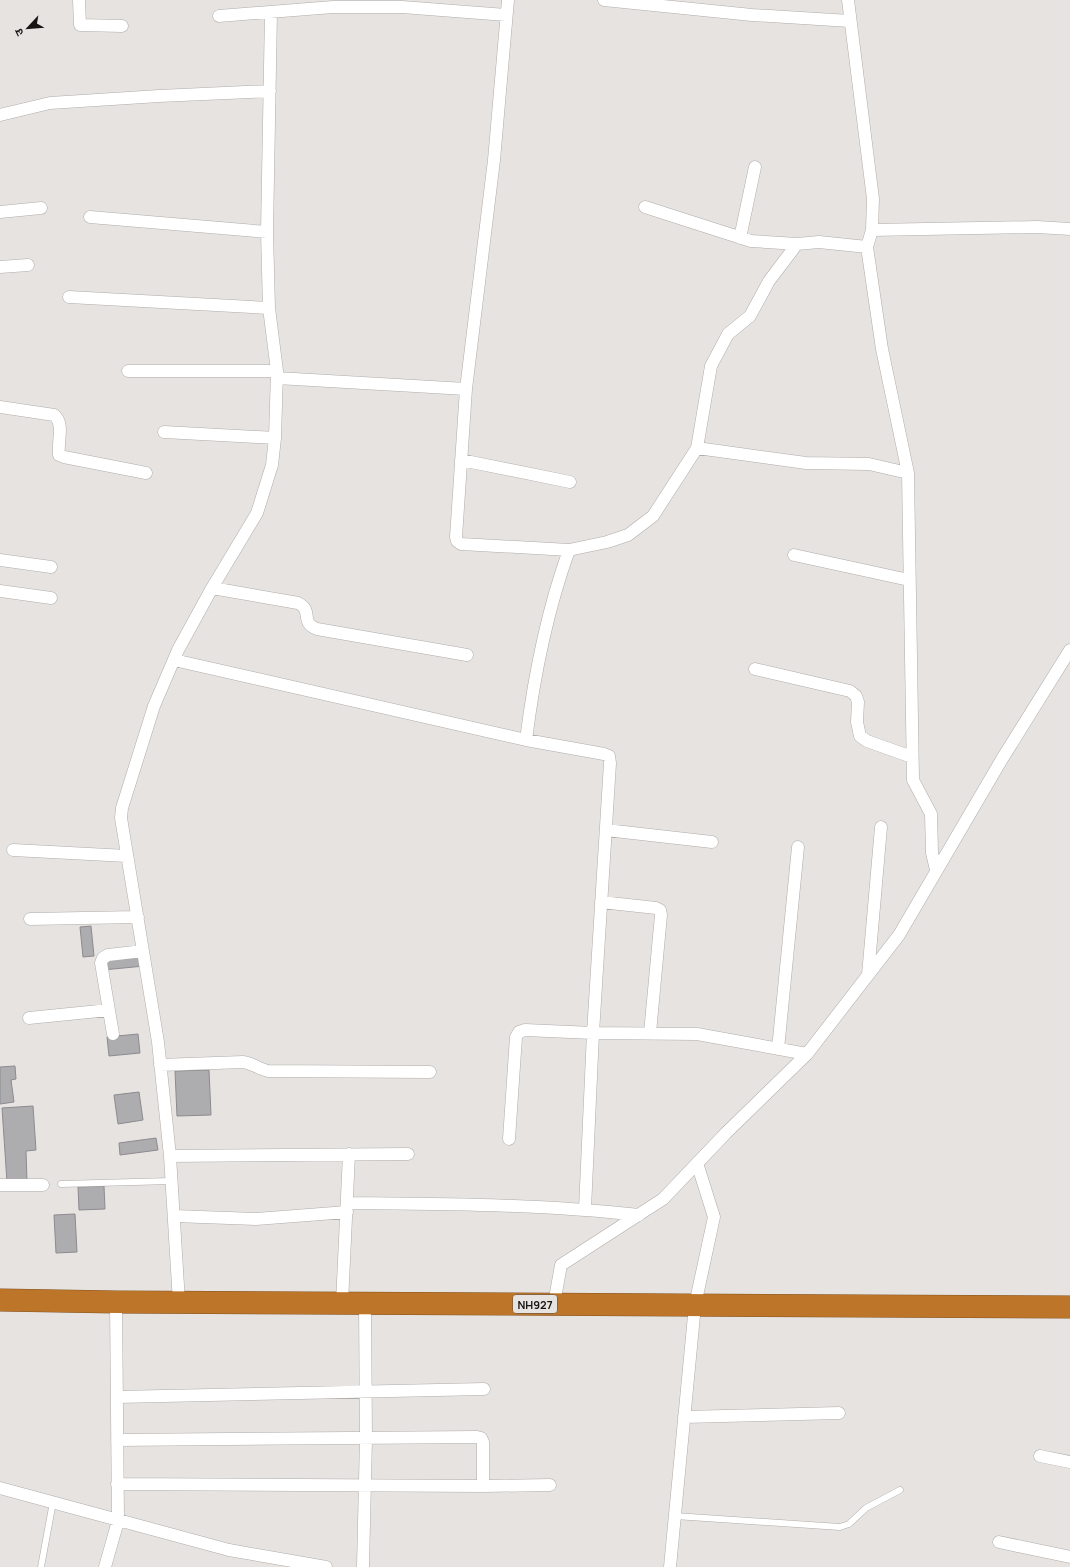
<svg xmlns="http://www.w3.org/2000/svg" width="1070" height="1567" font-family="Manrope,'Noto Sans Devanagari',sans-serif">
<style>
.building{fill:#adacaf;stroke:#8d8b8f}
.lines{fill:none;stroke-linecap:round;stroke-linejoin:round}
.lane-casing{stroke:#afacaa;stroke-width:7}
.street-casing{stroke:#afacaa;stroke-width:13}
.highway-casing{stroke:#835422;stroke-width:23}
.lane{stroke:#fff;stroke-width:6}
.street{stroke:#fff;stroke-width:12}
.highway{stroke:#bd7629;stroke-width:22}
.labels{text-anchor:middle;dominant-baseline:central;stroke-width:3;stroke-linejoin:round;paint-order:stroke}
.shield{fill:#e7e3e1;stroke:#555352;stroke-width:1}
.shield-label{font-size:11px;font-weight:bold;fill:#161514}
</style>
<rect width="100%" height="100%" fill="#e7e3e1"/>
<path class="building" d="M 91,926 L 94,956 L 83,957 L 80,927 Z
M 143,957 L 144,966 L 103,970 L 102,961 Z
M 138,1034 L 140,1053 L 109,1056 L 107,1037 Z
M 15,1066 L 16,1079 L 11,1080 L 14,1102 L 0,1104 L 0,1067 Z
M 209,1070 L 211,1115 L 177,1116 L 175,1071 Z
M 139,1092 L 143,1120 L 118,1124 L 114,1095 Z
M 33,1106 L 36,1150 L 26,1151 L 27,1181 L 7,1182 L 2,1108 Z
M 156,1138 L 158,1150 L 120,1155 L 119,1143 Z
M 104,1186 L 105,1209 L 79,1210 L 78,1187 Z
M 75,1214 L 77,1252 L 56,1253 L 54,1215 Z"/>
<g class="lines">
<g class="lane-casing">
<path id="lane" d="M 61,1184 L 171,1181
M 675,1516 L 840,1527 L 849,1524 L 866,1508 L 900,1490
M 41,1567 L 53,1502"/>
</g>
<g class="street-casing">
<path id="street" d="M 79,0 L 80,25 L 122,26
M 508,0 L 494,160 L 466,389 L 456,537 L 457,541 L 461,544 L 569,550 L 607,542 L 628,535 L 653,516 L 697,448
M 604,0 L 752,15 L 850,21
M 848,0 L 873,199 L 872,230 L 867,247 L 882,349 L 908,473 L 913,780 L 931,814 L 932,853 L 936,870
M 219,16 L 333,7 L 402,7 L 506,15
M 0,115 L 50,103 L 159,96 L 270,91
M 645,207 L 751,241 L 797,244
M 0,212 L 41,208
M 90,217 L 267,232
M 872,230 L 1037,227 L 1070,229
M 740,238 L 755,167
M 867,247 L 819,242 L 797,244 L 769,281 L 750,316 L 728,334 L 711,366 L 697,448 L 806,463 L 869,464 L 908,473
M 0,267 L 28,265
M 69,297 L 269,308
M 128,371 L 277,371
M 277,378 L 466,389
M 0,407 L 54,415 C 65,424 57,442 59,455 L 64,457 L 146,473
M 164,432 L 275,438
M 461,460 L 570,482
M 794,555 L 909,580
M 0,560 L 51,567
M 212,588 L 298,603 C 314,611 299,622 317,629 L 467,655
M 0,591 L 51,598
M 174,660 L 526,740 L 604,754 L 609,756 L 610,763 L 593,1033 L 585,1209
M 755,669 L 850,691 L 856,696 L 858,702 L 857,722 L 860,736 L 867,741 L 912,757
M 526,740 C 534,676 547,611 569,550
M 606,830 L 712,842
M 13,850 L 127,856
M 601,902 L 656,908 L 660,910 L 661,915 L 650,1033
M 30,919 L 138,917
M 868,975 L 881,827
M 29,1018 L 109,1010
M 113,1034 L 101,963 L 103,958 L 108,955 L 143,951
M 778,1049 L 798,847
M 160,1065 L 243,1062 C 252,1063 259,1069 268,1071 L 430,1072
M 509,1139 L 516,1037 L 519,1032 L 525,1030 L 593,1033 L 697,1034 L 807,1054
M 170,1156 L 408,1154
M 0,1185 L 43,1185
M 348,1203 C 445,1204 542,1204 639,1215
M 174,1216 L 256,1219 L 347,1212
M 179,1302 L 170,1156 L 158,1042 L 121,818 L 122,808 L 154,706 L 178,650 L 212,588 L 257,513 L 272,465 L 275,438 L 277,371 L 269,308 L 267,232 L 271,12
M 342,1303 L 349,1154
M 554,1304 L 561,1265 L 663,1199 L 726,1133 L 807,1054 L 899,935 L 1002,759 L 1070,650
M 117,1397 L 484,1389
M 684,1417 L 839,1413
M 117,1440 L 477,1437 L 481,1438 L 483,1442 L 483,1486
M 1040,1456 L 1070,1462
M 117,1484 L 483,1486 L 550,1485
M 0,1488 L 229,1550 L 326,1567
M 999,1542 L 1070,1557
M 105,1567 L 118,1521 L 116,1302
M 363,1567 L 366,1438 L 365,1303
M 670,1567 L 695,1305 L 714,1217 L 697,1163"/>
</g>
<g class="highway-casing">
<path id="highway" d="M 0,1300 L 116,1302 L 1070,1307"/>
</g>
<use href="#lane" class="lane"/>
<use href="#street" class="street"/>
<use href="#highway" class="highway"/>
</g>
<g class="labels">
<rect class="shield" x="513" y="1295" width="44" height="18" rx="3"/>
<g class="shield-label">
<text x="535" y="1304">NH927</text>
</g>
</g>
<g transform="translate(28 28) rotate(244)" stroke="#e7e3e1" stroke-width="3" paint-order="stroke">
<path d="M0-3L7 15L0 10L-7 15Z" fill="#161514"/>
<text y="-6" font-size="11" font-weight="bold" text-anchor="middle" fill="#161514">उ</text>
</g>
</svg>
